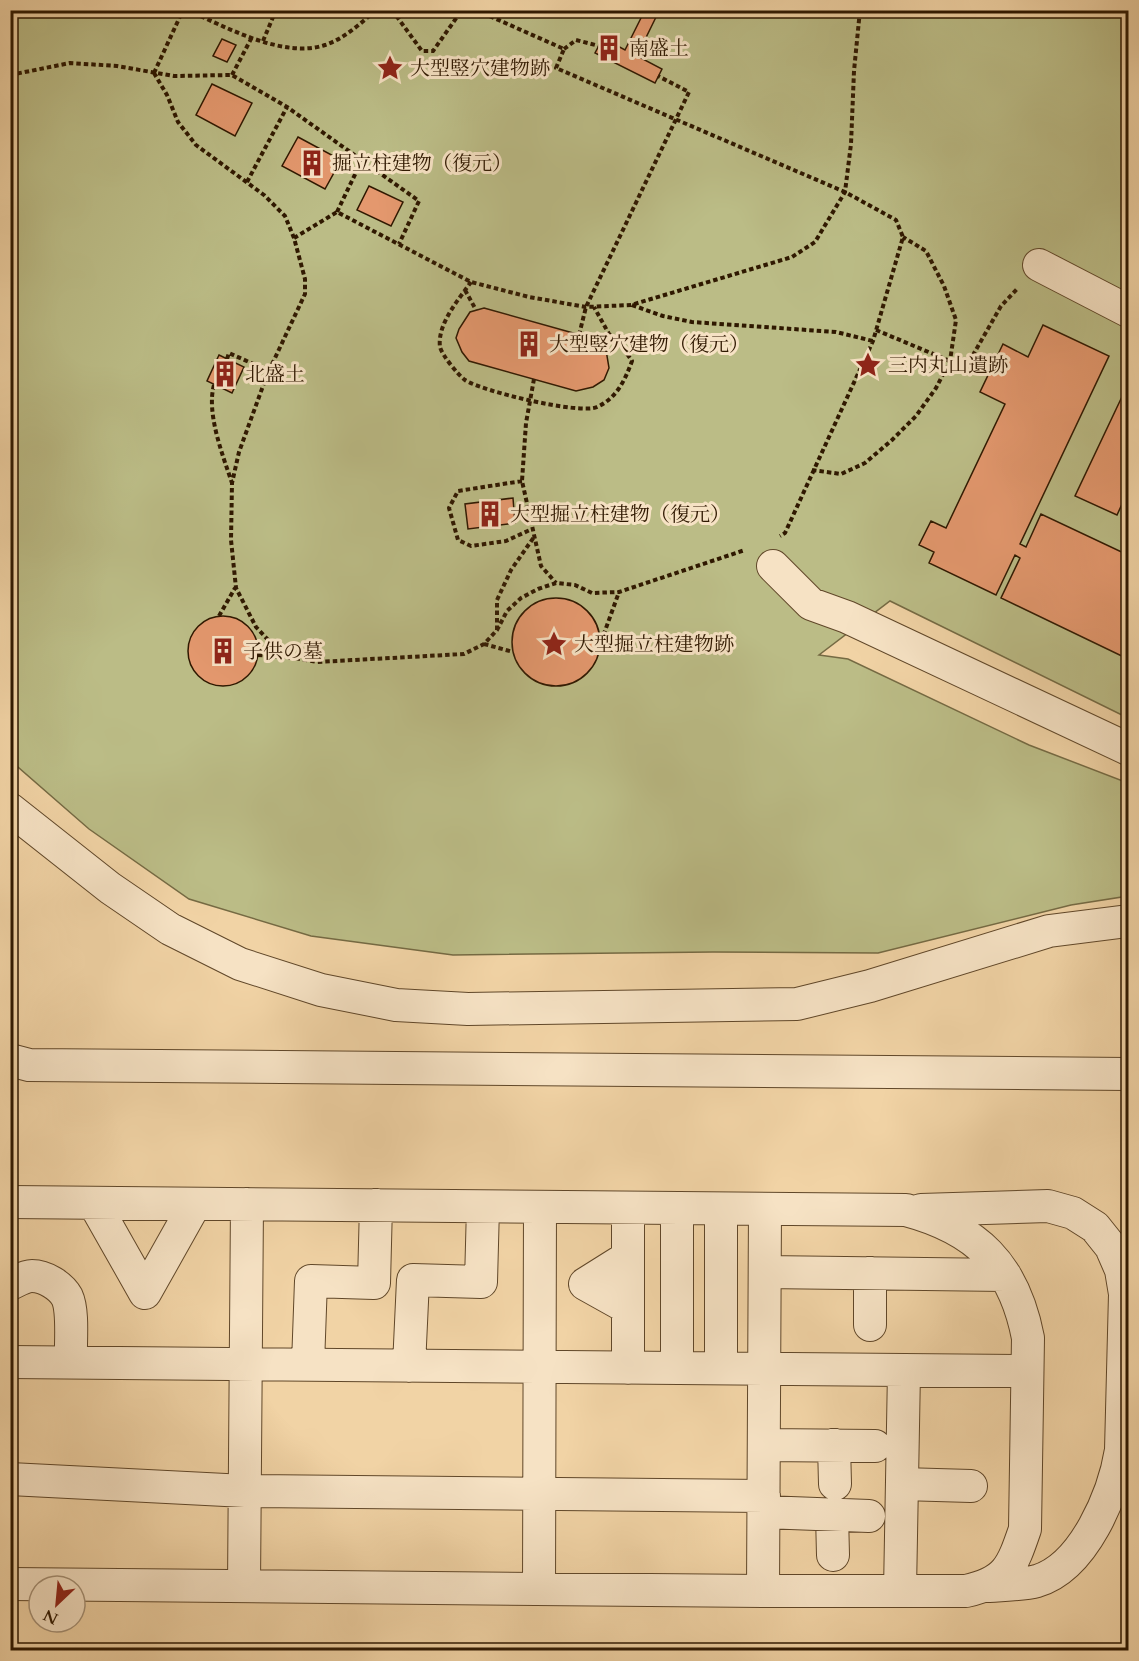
<svg xmlns="http://www.w3.org/2000/svg" width="1139" height="1661" font-family="Cardo,'Noto Serif JP',serif">
<style>
.green{fill:#bbbc86;stroke:#756a43;stroke-width:1.5}
.building{fill:#e4986e;stroke:#2f1800;stroke-width:1.5}
.lines{fill:none;stroke-linecap:round;stroke-linejoin:round}
.minor-casing{stroke:#604729;stroke-width:34}
.path{stroke:#2f1800;stroke-width:4;stroke-dasharray:4.5 3;stroke-linecap:butt}
.minor{stroke:#f6e2c4;stroke-width:32}
.labels{text-anchor:middle;dominant-baseline:central;stroke-width:6;stroke-linejoin:round;paint-order:stroke}
.poi-label{font-size:20px;fill:#2f1800;stroke:#f6e2c4;text-anchor:start}
</style>
<rect width="100%" height="100%" fill="#f1d3a5"/>
<filter id="stains"><feTurbulence type="fractalNoise" baseFrequency=".00333" numOctaves="4"/><feColorMatrix values="0 0 0 0 .2 0 0 0 0 .09 0 0 0 0 .02 0 0 0 .5 -.17"/></filter>
<radialGradient id="worn" r=".72"><stop offset=".6" stop-color="#630" stop-opacity="0"/><stop offset="1" stop-color="#630" stop-opacity=".3"/></radialGradient>
<path class="green" d="M 11,11 L 1128,11 L 1128,718 L 890,601 L 819,655 L 848,659 L 1029,745 L 1128,783 L 1128,896 L 1071,905 L 878,953 L 713,952 L 453,955 L 311,936 L 189,899 L 89,829 L 11,761 Z"/>
<path class="building" d="M 645,10 L 659,11 L 637,56 L 662,69 L 655,83 L 595,53 L 603,38 L 625,50 Z
M 222,39 L 236,45 L 227,62 L 213,56 Z
M 212,84 L 252,103 L 235,136 L 196,115 Z
M 298,137 L 341,160 L 325,189 L 282,166 Z
M 369,186 L 403,202 L 391,226 L 357,210 Z
M 484,308 L 591,338 L 606,350 L 609,368 L 604,380 L 593,387 L 576,391 L 469,361 L 462,352 L 456,338 L 459,329 L 470,312 Z
M 1043,325 L 1109,356 L 1020,544 L 1026,547 L 1041,514 L 1128,555 L 1128,659 L 1001,598 L 1020,558 L 1015,555 L 996,595 L 929,563 L 934,552 L 919,545 L 931,521 L 946,528 L 1005,404 L 980,392 L 1003,344 L 1028,357 Z
M 219,355 L 244,367 L 232,393 L 207,381 Z
M 1128,384 L 1128,491 L 1117,515 L 1075,496 Z
M 513,498 L 515,523 L 468,529 L 465,504 Z
M512 642a44 44 0 1 1 88 0a44 44 0 1 1-88 0Z
M188 651a35 35 0 1 1 70 0a35 35 0 1 1-70 0Z"/>
<g class="lines">
<g class="minor-casing">
<path id="minor" d="M 1039,265 L 1128,311
M 773,566 L 811,604 L 847,617 L 1128,749
M 10,809 L 110,888 L 170,929 L 240,964 L 321,990 L 396,1005 L 468,1009 L 797,1004 L 870,986 L 1049,931 L 1128,921
M 10,1060 L 29,1065 L 1128,1074
M 10,1202 L 906,1210 C 977,1229 1014,1265 1028,1338 L 1025,1529 C 1012,1567 1007,1582 966,1591 L 763,1591 L 10,1584
M 94,1203 L 145,1293 L 195,1204
M 628,1208 L 628,1368
M 677,1208 L 677,1368
M 721,1209 L 721,1368
M 921,1210 L 1048,1206 L 1073,1213 L 1095,1227 L 1111,1247 L 1121,1270 L 1125,1294 L 1121,1450 C 1114,1494 1084,1567 1037,1581 C 1022,1585 1003,1585 987,1586
M 628,1257 L 585,1284 L 628,1308
M 765,1272 L 1005,1275
M 870,1273 L 870,1325
M 10,1284 C 17,1281 25,1276 32,1276 C 45,1276 61,1286 67,1297 C 74,1312 70,1346 71,1362
M 10,1362 L 1027,1371
M 308,1364 L 311,1281 L 374,1283 L 376,1205
M 409,1366 L 413,1280 L 481,1282 L 483,1207
M 764,1445 L 875,1446
M 834,1445 L 835,1484
M 10,1479 L 245,1491 L 764,1496
M 902,1484 L 971,1486
M 764,1512 L 869,1516
M 832,1515 L 833,1555
M 244,1586 L 247,1204
M 539,1589 L 540,1207
M 763,1591 L 765,1209
M 900,1591 L 904,1371"/>
</g>
<path class="path" d="M 187,10 C 226,27 283,59 325,45 C 344,39 361,23 376,10
M 392,10 L 422,51 L 433,51 L 462,10
M 476,10 L 564,49 L 556,68 L 845,192 L 896,220 L 903,237 L 873,341 L 785,533 L 780,536
M 263,41 L 276,10
M 564,49 L 576,40 L 599,46
M 154,73 L 167,95 L 178,122 L 196,145 L 264,195 L 285,216 L 294,238 L 305,279 L 305,294 L 267,375 L 239,452 L 232,483 L 231,540 L 236,588 L 256,627 L 270,642 L 283,652 L 295,658 L 317,662 L 464,654 L 484,644 L 497,630 L 507,611 L 521,598 L 538,589 L 556,583 L 575,585 L 592,593 L 619,592 L 745,550
M 154,73 L 183,10
M 10,75 L 70,63 L 117,66 L 174,76 L 232,75 L 287,107 L 419,201 L 399,244
M 232,75 L 252,37
M 247,182 L 287,107
M 337,212 L 362,160
M 294,238 L 337,212 L 471,282 L 529,297 L 586,307 L 631,305 L 792,257 L 815,242 L 845,192 L 851,144 L 854,71 L 860,10
M 471,282 C 459,299 437,324 440,347 C 442,355 458,375 465,380 C 481,391 580,415 597,407 C 617,398 625,380 632,361 L 619,342 L 609,334 L 594,307
M 465,290 L 476,310
M 632,305 L 663,316 L 692,322 L 836,332 L 873,341
M 876,330 L 950,361 L 969,362 L 991,370
M 579,335 L 586,307 L 689,92 L 658,76
M 227,359 L 229,353 L 269,371
M 969,362 L 1001,306 L 1018,288
M 534,379 L 526,423 L 522,481 L 541,566 L 556,583
M 214,385 C 206,413 223,456 232,483
M 812,470 L 841,474 L 865,463 L 892,440 L 916,416 L 936,388 L 950,361 L 956,320 L 944,286 L 926,251 L 903,237
M 522,481 L 458,491 L 449,508 L 458,540 L 471,546 L 506,541 L 532,529
M 219,616 L 235,588
M 497,630 L 497,600 L 511,570 L 534,537
M 601,642 L 619,592
M 484,644 L 513,652
M 258,655 L 294,658"/>
<use href="#minor" class="minor"/>
</g>
<defs>
<g id="building-bare" transform="scale(2.07)"><path d="M-4-6H4V6H1V3H-1V6H-4ZM-2.5-4.3h1.7v1.8h-1.7ZM.8-4.3h1.7v1.8H.8ZM-2.5-1h1.7V.8h-1.7ZM.8-1h1.7V.8H.8Z" fill="#8f2418" stroke="#f6e2c4" stroke-width="2.5" paint-order="stroke"/></g>
<g id="sight-bare" transform="scale(2.07)"><path d="M0-6L1.8-2.2L6-1.7L2.9 1.2L3.7 5.4L0 3.3L-3.7 5.4L-2.9 1.2L-6-1.7L-1.8-2.2Z" fill="#8f2418" stroke="#f6e2c4" stroke-width="2.5" paint-order="stroke"/></g>
</defs>
<g fill-rule="evenodd">
<use href="#building-bare" x="609" y="48"/>
<use href="#sight-bare" x="390" y="68"/>
<use href="#building-bare" x="312" y="163"/>
<use href="#building-bare" x="529" y="344"/>
<use href="#sight-bare" x="868" y="365"/>
<use href="#building-bare" x="225" y="374"/>
<use href="#building-bare" x="490" y="514"/>
<use href="#sight-bare" x="554" y="644"/>
<use href="#building-bare" x="223" y="651"/>
</g>
<g class="labels">
<g class="poi-label">
<text x="629" y="48">南盛土</text>
<text x="410" y="68">大型竪穴建物跡</text>
<text x="332" y="163">掘立柱建物（復元）</text>
<text x="549" y="344">大型竪穴建物（復元）</text>
<text x="888" y="365">三内丸山遺跡</text>
<text x="245" y="374">北盛土</text>
<text x="510" y="514">大型掘立柱建物（復元）</text>
<text x="574" y="644">大型掘立柱建物跡</text>
<text x="243" y="651">子供の墓</text>
</g>
</g>
<rect width="1139" height="1661" fill="none" stroke="#f1d3a5" stroke-width="36"/>
<rect x="12" y="12" width="1115" height="1637" fill="none" stroke="#2f1800" stroke-width="3"/>
<rect x="18" y="18" width="1103" height="1625" fill="none" stroke="#2f1800" stroke-width="1.5"/>
<g transform="translate(57 1604) rotate(206)"><circle r="28" fill="#f6e2c4" stroke="#a69176" stroke-width="1.5"/>
<path d="M0-4.5L10 22L0 15L-10 22Z" fill="#8f2418"/>
<text y="-9" font-size="16" font-weight="bold" text-anchor="middle" fill="#2f1800">N</text>
</g>
<rect width="100%" height="100%" filter="url(#stains)"/>
<rect width="100%" height="100%" fill="url(#worn)"/>
</svg>
